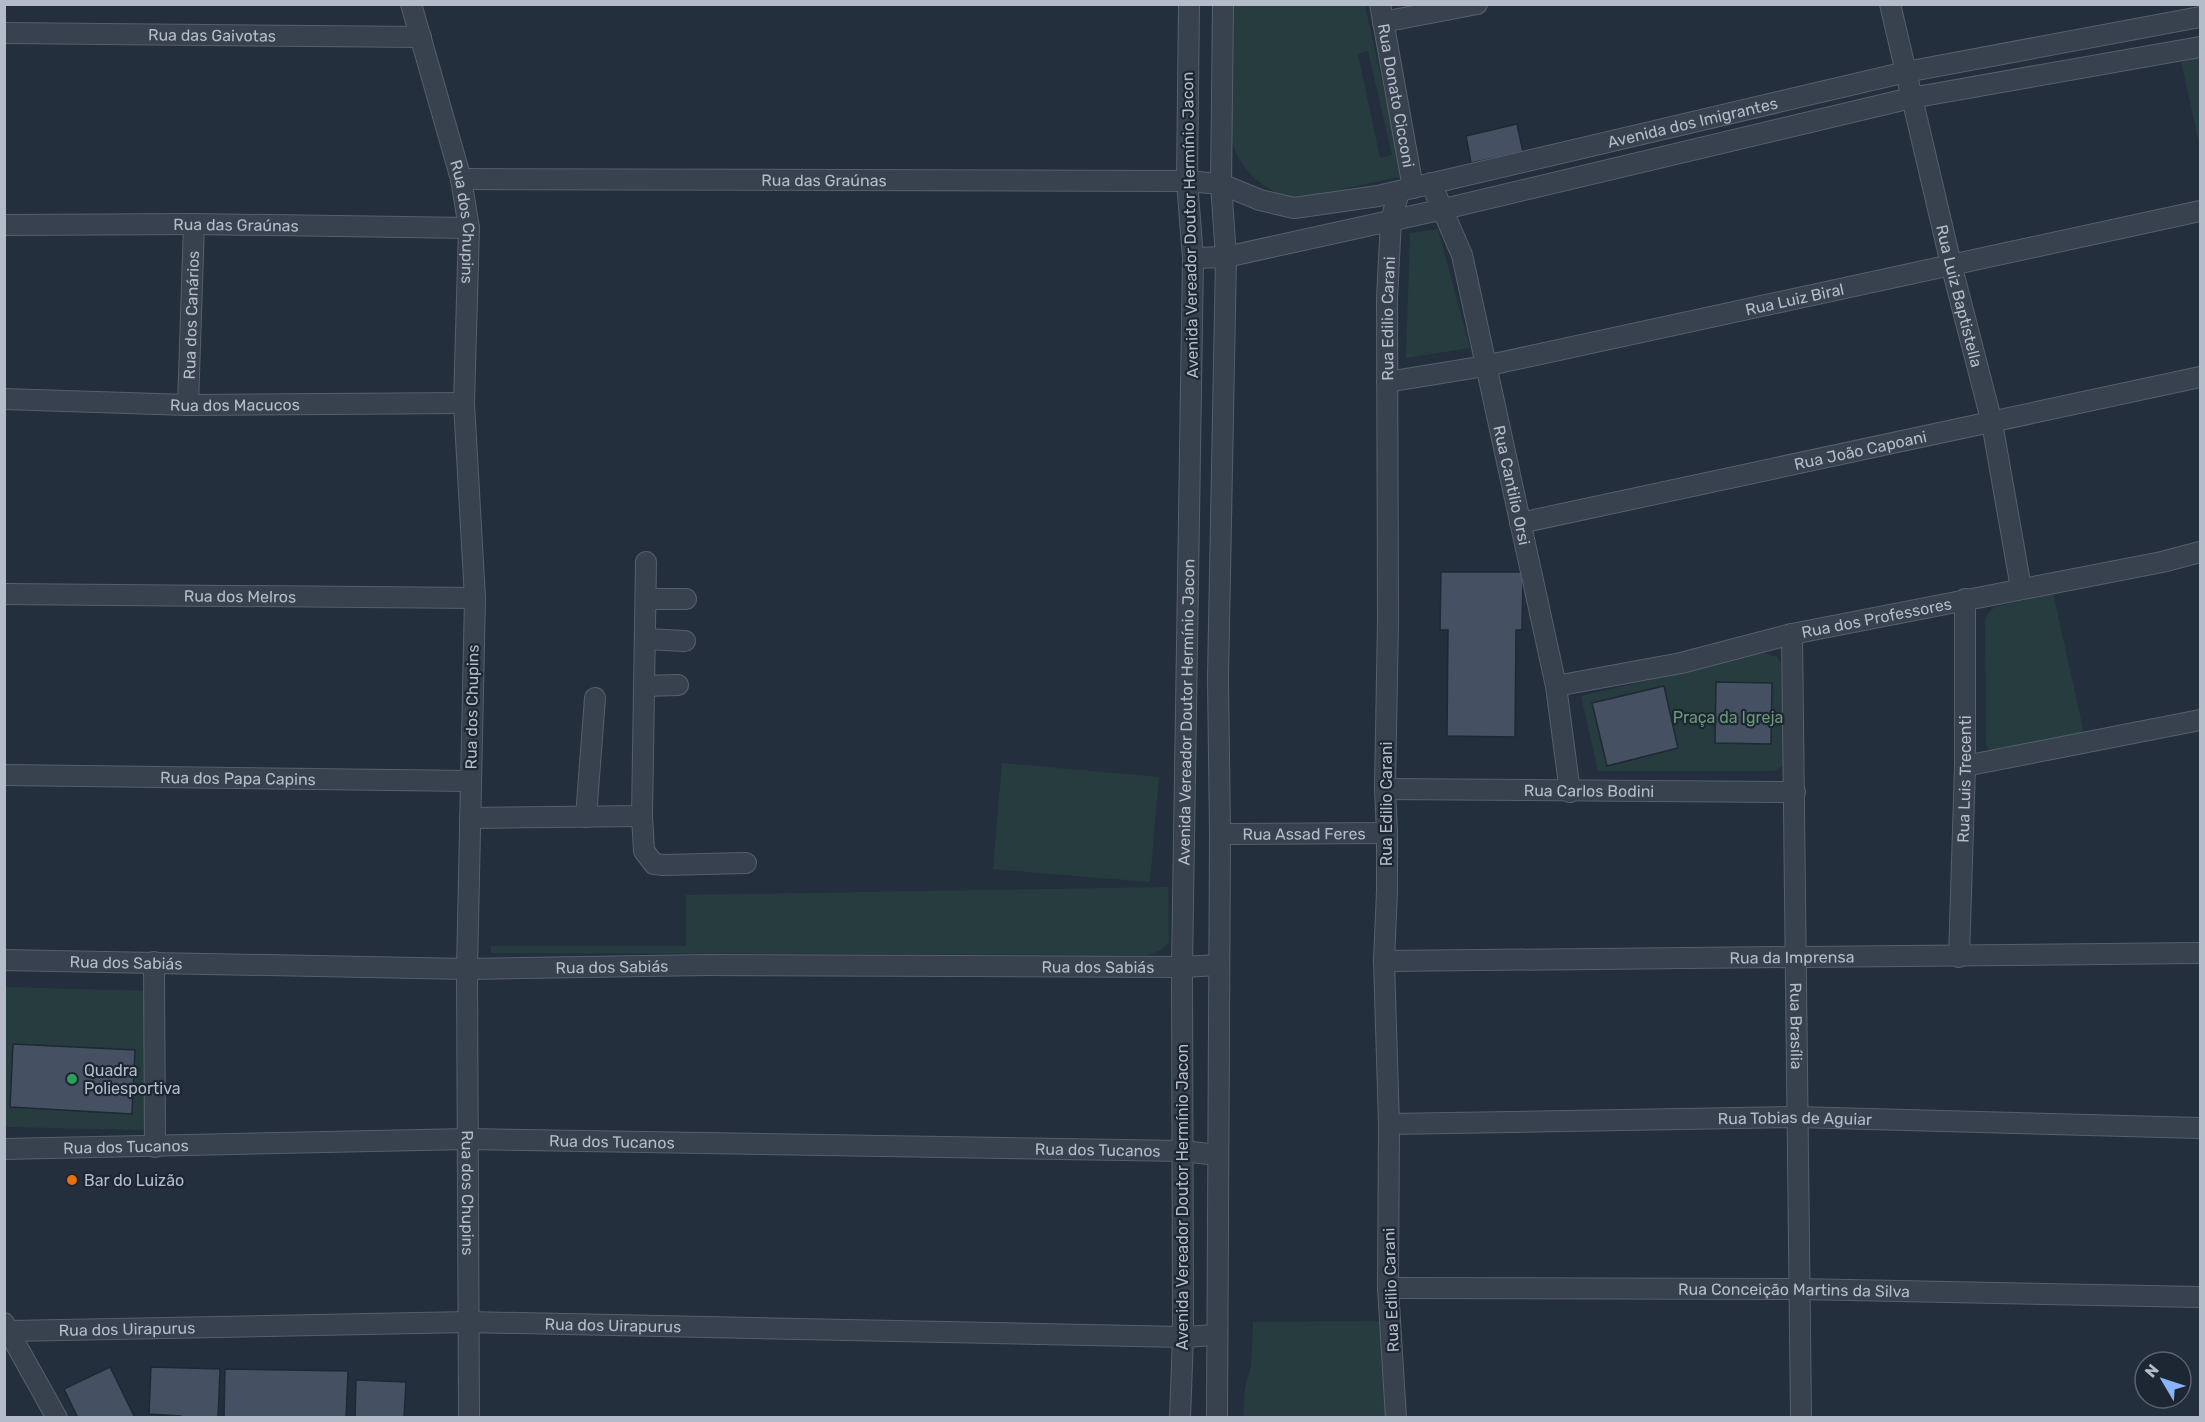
<svg xmlns="http://www.w3.org/2000/svg" width="2205" height="1422" font-family="Rubik,sans-serif">
<style>
.green{fill:#263c3f;fill-rule:evenodd}
.building{fill:#455162;stroke:#1f2835;stroke-width:1.5}
.lines{fill:none;stroke-linecap:round;stroke-linejoin:round}
.minor-casing{stroke:#565f6c;stroke-width:22}
.minor{stroke:#38414e;stroke-width:20}
.leisure-dot{fill:#2e9e5b;stroke:#1d2633;stroke-width:2}
.food-dot{fill:#e8710a;stroke:#1d2633;stroke-width:2}
.labels{text-anchor:middle;dominant-baseline:central;stroke-width:4.5;stroke-linejoin:round;paint-order:stroke}
.street-label{font-size:16px;fill:#b4bcc9;stroke:#1d2633}
.park-label{font-size:16px;fill:#6b9a76;stroke:#1d2633}
.poi-label{font-size:16px;fill:#b4bcc9;stroke:#1d2633;text-anchor:start}
</style>
<rect width="100%" height="100%" fill="#242f3e"/>
<path class="green" d="M 1231,5 L 1365,5 L 1403,176 C 1381,181 1360,185 1339,190 C 1328,192 1317,196 1307,197 C 1268,200 1239,171 1230,135 ZM 1368,51 L 1392,155 L 1380,158 L 1358,54 Z
M 2200,52 L 2200,148 L 2180,56 Z
M 1438,229 L 1470,348 L 1406,358 L 1410,233 Z
M 2053,593 L 2084,733 L 1990,751 L 1986,746 L 1985,619 L 1989,612 L 1995,607 Z
M 1764,653 L 1777,657 L 1782,666 L 1783,766 L 1774,771 L 1598,771 L 1581,696 Z
M 1002,763 L 1159,777 L 1150,882 L 993,869 Z
M 1168,887 L 1169,942 L 1161,950 L 1148,955 L 491,953 L 491,946 L 686,946 L 686,895 Z
M 5,987 L 150,991 L 148,1130 L 5,1127 Z
M 1384,1321 L 1391,1417 L 1243,1418 L 1245,1388 L 1251,1366 L 1253,1322 Z"/>
<path class="building" d="M 1517,124 L 1523,152 L 1471,163 L 1466,136 Z
M 1441,572 L 1523,572 L 1522,630 L 1516,630 L 1515,737 L 1447,736 L 1448,630 L 1440,630 Z
M 1716,682 L 1772,683 L 1771,744 L 1715,743 Z
M 1664,686 L 1678,748 L 1607,766 L 1592,703 Z
M 13,1044 L 135,1050 L 132,1114 L 10,1107 Z
M 110,1367 L 135,1418 L 78,1418 L 64,1389 Z
M 151,1367 L 220,1369 L 218,1418 L 181,1418 L 181,1416 L 149,1414 Z
M 225,1369 L 348,1371 L 346,1418 L 224,1418 Z
M 356,1380 L 406,1382 L 404,1418 L 355,1418 Z"/>
<g class="lines">
<g class="minor-casing">
<g id="minor">
<path id="s1" d="M 411,4 L 461,179 L 469,228 L 464,403 L 475,598 L 467,969 L 469,1418"/>
<path id="s2" d="M 1380,4 L 1413,188"/>
<path id="s3" d="M 1890,4 L 1951,264 L 1992,423 L 2021,588"/>
<path d="M 1383,22 L 1477,4"/>
<path id="s4" d="M 4,33 L 421,37"/>
<path id="s5" d="M 461,179 L 1187,181 L 1221,184 L 1260,200 L 1294,208 L 1378,196 L 1906,72 L 2200,17"/>
<path id="s6" d="M 1431,183 L 1462,255 L 1556,686 L 1570,792"/>
<path id="s7" d="M 4,225 L 194,224 L 469,228"/>
<path d="M 1193,258 L 1226,257 L 1444,209 L 1911,98 L 2200,47"/>
<path id="s8" d="M 1387,382 L 1485,366 L 2200,211"/>
<path id="s9" d="M 4,399 L 188,405 L 464,403"/>
<path id="s10" d="M 188,405 L 194,224"/>
<path id="s11" d="M 1520,523 L 2200,377"/>
<path d="M 646,562 L 642,816 L 644,851 L 654,864 L 664,865 L 746,863"/>
<path id="s12" d="M 4,594 L 475,598"/>
<path d="M 646,599 L 686,599"/>
<path id="s13" d="M 1792,634 L 1801,1418"/>
<path d="M 645,639 L 685,641"/>
<path d="M 644,686 L 678,685"/>
<path id="s14" d="M 1556,686 L 1681,663 L 1792,634 L 2162,562 L 2200,552"/>
<path d="M 1965,766 L 2200,720"/>
<path id="s15" d="M 4,775 L 470,781"/>
<path id="s16" d="M 1385,789 L 1795,792"/>
<path d="M 586,817 L 595,698"/>
<path d="M 470,818 L 642,816"/>
<path id="s17" d="M 1220,834 L 1387,833"/>
<path id="s18" d="M 1959,957 L 1965,766 L 1965,599"/>
<path id="s19" d="M 4,960 L 467,969 L 706,965 L 1182,967 L 1219,965"/>
<path id="s20" d="M 1384,961 L 2200,953"/>
<path d="M 154,962 L 155,1147"/>
<path id="s21" d="M 1389,1124 L 1796,1117 L 2200,1128"/>
<path id="s22" d="M 4,1149 L 468,1139 L 1183,1151 L 1218,1155"/>
<path id="s23" d="M 1388,1288 L 1799,1289 L 2200,1297"/>
<path d="M 4,1323 L 57,1418"/>
<path id="s24" d="M 10,1331 L 468,1322 L 1183,1337 L 1216,1335"/>
<path id="s25" d="M 1180,1418 L 1183,1337 L 1182,967 L 1193,258 L 1187,181 L 1189,4"/>
<path d="M 1217,1418 L 1220,834 L 1218,678 L 1226,257 L 1221,184 L 1223,4"/>
<path id="s26" d="M 1396,1418 L 1388,1288 L 1389,1124 L 1384,961 L 1387,891 L 1387,833 L 1385,789 L 1388,620 L 1387,298 L 1391,220 L 1399,192"/>
</g>
</g>
<use href="#minor" class="minor"/>
</g>
<circle class="leisure-dot" cx="72" cy="1079" r="6"/>
<circle class="food-dot" cx="72" cy="1180" r="6"/>
<g class="labels">
<g class="street-label">
<text stroke="none"><textPath href="#s4" startOffset="208">Rua das Gaivotas</textPath></text>
<text stroke="none"><textPath href="#s2" startOffset="93">Rua Donato Cicconi</textPath></text>
<text stroke="none"><textPath href="#s5" startOffset="1245">Avenida dos Imigrantes</textPath></text>
<text stroke="none"><textPath href="#s5" startOffset="363">Rua das Graúnas</textPath></text>
<text stroke="none"><textPath href="#s1" startOffset="225">Rua dos Chupins</textPath></text>
<text stroke="none"><textPath href="#s7" startOffset="232">Rua das Graúnas</textPath></text>
<text transform="translate(1190 225) rotate(-91)">Avenida Vereador Doutor Hermínio Jacon</text>
<text stroke="none"><textPath href="#s3" startOffset="300">Rua Luiz Baptistella</textPath></text>
<text stroke="none"><textPath href="#s8" startOffset="416">Rua Luiz Biral</textPath></text>
<text stroke="none"><textPath href="#s10" startOffset="90">Rua dos Canários</textPath></text>
<text stroke="none"><textPath href="#s26" startOffset="1100">Rua Edilio Carani</textPath></text>
<text stroke="none"><textPath href="#s9" startOffset="231">Rua dos Macucos</textPath></text>
<text stroke="none"><textPath href="#s11" startOffset="348">Rua João Capoani</textPath></text>
<text stroke="none"><textPath href="#s6" startOffset="314">Rua Cantilio Orsi</textPath></text>
<text stroke="none"><textPath href="#s12" startOffset="236">Rua dos Melros</textPath></text>
<text stroke="none"><textPath href="#s14" startOffset="328">Rua dos Professores</textPath></text>
<text transform="translate(472 707) rotate(-89)">Rua dos Chupins</text>
<text stroke="none"><textPath href="#s25" startOffset="706">Avenida Vereador Doutor Hermínio Jacon</textPath></text>
<text stroke="none"><textPath href="#s15" startOffset="234">Rua dos Papa Capins</textPath></text>
<text stroke="none"><textPath href="#s18" startOffset="178">Rua Luis Trecenti</textPath></text>
<text stroke="none"><textPath href="#s16" startOffset="204">Rua Carlos Bodini</textPath></text>
<text transform="translate(1386 804) rotate(-90)">Rua Edilio Carani</text>
<text stroke="none"><textPath href="#s17" startOffset="84">Rua Assad Feres</textPath></text>
<text stroke="none"><textPath href="#s20" startOffset="408">Rua da Imprensa</textPath></text>
<text stroke="none"><textPath href="#s19" startOffset="122">Rua dos Sabiás</textPath></text>
<text stroke="none"><textPath href="#s19" startOffset="608">Rua dos Sabiás</textPath></text>
<text stroke="none"><textPath href="#s19" startOffset="1094">Rua dos Sabiás</textPath></text>
<text stroke="none"><textPath href="#s13" startOffset="392">Rua Brasília</textPath></text>
<text stroke="none"><textPath href="#s21" startOffset="406">Rua Tobias de Aguiar</textPath></text>
<text stroke="none"><textPath href="#s22" startOffset="608">Rua dos Tucanos</textPath></text>
<text stroke="none"><textPath href="#s22" startOffset="122">Rua dos Tucanos</textPath></text>
<text stroke="none"><textPath href="#s22" startOffset="1094">Rua dos Tucanos</textPath></text>
<text stroke="none"><textPath href="#s1" startOffset="1197">Rua dos Chupins</textPath></text>
<text transform="translate(1182 1197) rotate(-90)">Avenida Vereador Doutor Hermínio Jacon</text>
<text transform="translate(1391 1290) rotate(-92)">Rua Edilio Carani</text>
<text stroke="none"><textPath href="#s23" startOffset="406">Rua Conceição Martins da Silva</textPath></text>
<text stroke="none"><textPath href="#s24" startOffset="603">Rua dos Uirapurus</textPath></text>
<text stroke="none"><textPath href="#s24" startOffset="117">Rua dos Uirapurus</textPath></text>
</g>
<g class="park-label">
<text x="1728" y="717">Praça da Igreja</text>
</g>
<g class="poi-label">
<text x="84" y="1070">Quadra<tspan x="84" dy="18">Poliesportiva</tspan></text>
<text x="84" y="1180">Bar do Luizão</text>
</g>
</g>
<rect width="2205" height="1422" fill="none" stroke="#b4bcc9" stroke-width="12"/>
<g transform="translate(2163 1380) rotate(309)"><circle r="28" fill="#1d2633" stroke="#59626f" stroke-width="1.5"/>
<path d="M0-4.5L10 22L0 15L-10 22Z" fill="#8ab4f8"/>
<text y="-9" font-size="16" font-weight="bold" text-anchor="middle" fill="#b4bcc9">N</text>
</g>
</svg>
